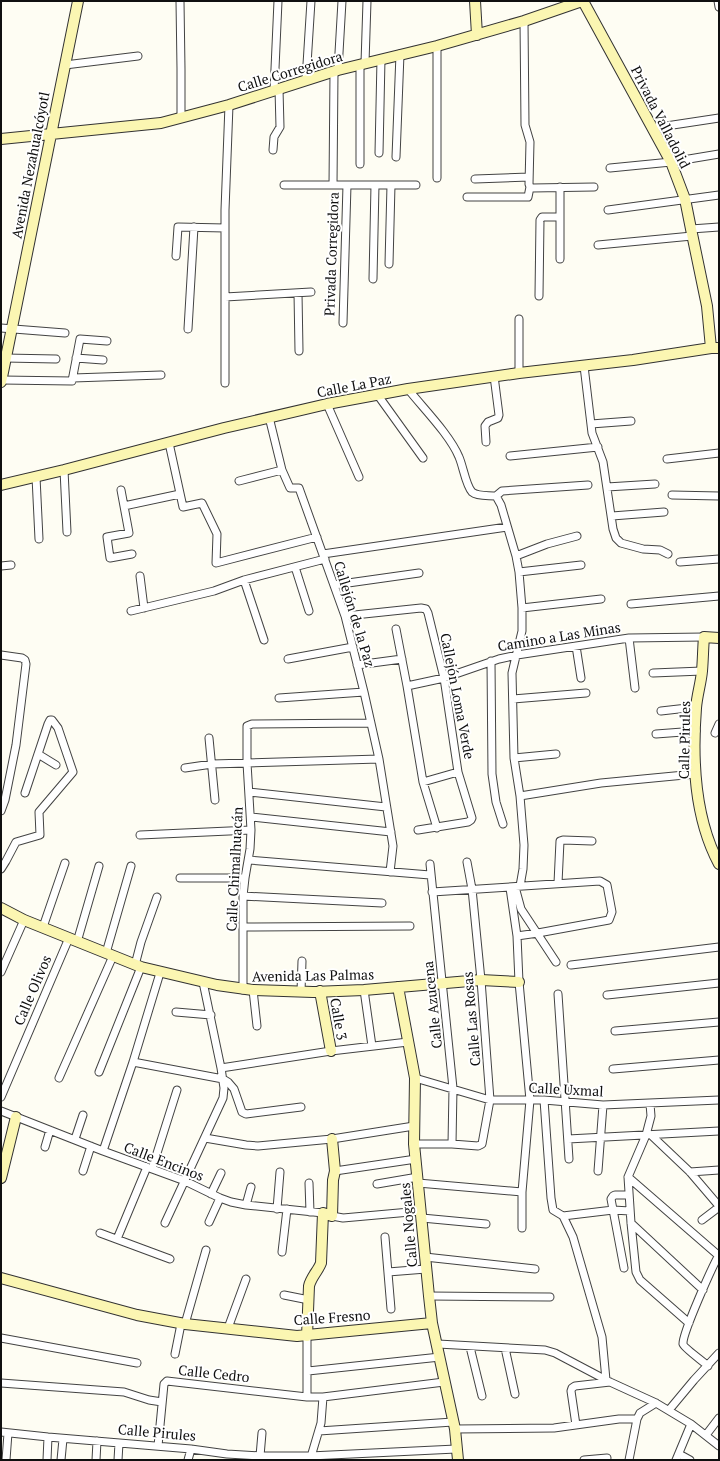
<svg xmlns="http://www.w3.org/2000/svg" width="720" height="1461" font-family="'PT Serif',serif">
<style>
.lines{fill:none;stroke-linecap:round;stroke-linejoin:round}
.street-casing{stroke:#434343;stroke-width:9}
.secondary-casing{stroke:#323232;stroke-width:12}
.street{stroke:#fff;stroke-width:7}
.secondary{stroke:#fbf6b2;stroke-width:10}
.labels{text-anchor:middle;dominant-baseline:central;stroke-width:4;stroke-linejoin:round;paint-order:stroke}
.street-label{font-size:14px;fill:#101010;stroke:#fff}
</style>
<rect width="100%" height="100%" fill="#fefdf3"/>
<g class="lines">
<g class="street-casing">
<path id="street" d="M 180,1 L 181,69 L 181,118
M 718,1 L 719,7
M 365,63 L 367,1
M 65,65 L 138,56
M 338,70 L 342,1
M 306,80 L 311,1
M 274,91 L 278,1
M 653,128 L 719,118
M 273,150 L 274,137 L 280,127 L 279,89
M 379,153 L 381,59
M 396,157 L 400,54
M 360,164 L 360,64
M 610,168 L 671,162 L 719,154
M 437,178 L 437,46
M 475,179 L 529,177
M 284,185 L 416,185
M 333,185 L 334,72
M 530,187 L 532,188 L 594,187
M 560,187 L 560,259
M 467,197 L 528,197 L 530,187 L 529,184 L 530,142 L 525,125 L 524,21
M 608,210 L 719,195
M 691,229 L 719,227
M 598,245 L 692,236
M 176,256 L 178,227 L 225,228
M 389,264 L 391,185
M 373,279 L 375,185
M 298,293 L 299,351
M 539,296 L 540,220 L 542,217 L 560,217
M 225,297 L 311,292
M 343,323 L 347,185
M 1,328 L 65,333
M 188,329 L 194,227
M 5,358 L 56,359
M 76,358 L 103,360
M 584,366 L 592,433 L 603,462 L 613,529 L 616,538 L 621,543 L 643,549 L 660,550 L 668,554
M 519,373 L 519,319
M 73,378 L 161,375
M 2,380 L 72,381 L 80,339 L 107,341
M 225,383 L 225,210 L 229,105
M 408,389 C 423,408 450,435 459,457 C 463,466 466,486 472,492 C 478,497 489,495 496,496 L 501,505 L 516,556 L 519,572 L 522,608 L 522,631 L 512,673 L 514,758 L 520,796 L 524,845 L 523,869 L 520,886
M 377,394 L 423,458
M 327,404 L 359,477
M 269,417 L 282,470 L 290,488 L 299,488 L 345,616 L 364,692 L 379,759 L 393,846 L 390,872
M 591,424 L 631,421
M 486,442 L 485,426 L 488,422 L 498,418 L 499,415 L 494,376
M 169,443 L 183,507 L 202,503 L 217,534 L 216,563 L 317,537
M 510,456 L 598,447
M 667,459 L 719,453
M 64,470 L 67,532
M 36,477 L 39,539
M 239,481 L 282,470
M 607,487 L 655,484
M 121,490 L 129,533 L 107,537 L 110,558 L 132,554
M 672,495 L 719,496
M 496,496 L 502,491 L 588,485
M 124,506 L 180,494
M 612,516 L 664,512
M 323,554 L 507,527
M 516,556 L 547,544 L 577,536
M 680,562 L 719,559
M 1,566 L 11,565
M 295,567 L 309,611
M 519,572 L 581,565
M 140,576 L 144,608
M 244,580 L 264,640
M 334,585 L 419,573
M 631,604 L 719,596
M 522,608 L 601,599
M 131,611 L 214,591 L 244,580 L 325,559
M 345,616 L 421,608 L 426,609 L 428,613 L 444,678 L 458,772 L 472,818 L 471,820 L 468,822 L 418,830
M 396,629 L 407,686 L 423,782 L 437,828
M 629,638 L 635,688
M 576,646 L 581,678
M 1,655 L 22,658 L 25,660 L 26,664 L 16,745 L 5,800 L 1,811
M 288,659 L 353,647
M 491,661 L 492,774 L 496,802 L 503,824
M 357,665 L 402,659
M 653,673 L 702,671
M 407,686 L 444,678 L 499,659 L 517,655 L 629,638 L 704,637
M 279,698 L 364,692
M 513,699 L 586,693
M 661,711 L 696,707
M 715,733 L 719,724
M 656,734 L 696,731
M 209,738 L 215,800
M 38,754 L 56,765
M 514,758 L 556,754
M 185,768 L 212,764 L 379,759
M 423,782 L 458,772
M 249,792 L 386,807
M 520,796 L 601,783 L 695,774
M 251,817 L 391,832
M 140,835 L 251,830
M 249,860 L 430,875
M 430,864 L 453,1088 L 452,1144
M 1,869 L 6,861 L 16,842 L 40,835 L 39,812 L 73,772 L 58,728 L 52,720 L 50,720 L 48,724 L 25,793
M 180,878 L 245,878
M 558,883 L 560,841 L 563,840 L 592,841
M 515,887 L 521,909 L 556,962
M 510,888 L 517,936 L 519,982 L 530,1100 L 522,1192 L 522,1228
M 432,892 L 600,881 L 607,885 L 612,912 L 609,920 L 538,933 L 517,936
M 243,896 L 382,903
M 43,927 L 65,863
M 243,927 L 410,926
M 77,942 L 99,866
M 106,953 L 131,866
M 135,965 L 141,942 L 157,897
M 571,965 L 719,947
M 1,972 L 24,920
M 243,990 L 243,896 L 245,878 L 250,849 L 251,830 L 247,763 L 247,726 L 252,724 L 371,723
M 253,990 L 257,1026
M 364,990 L 372,1046
M 301,992 L 302,961
M 558,994 L 569,1159
M 607,995 L 719,983
M 176,1012 L 211,1015
M 615,1031 L 719,1022
M 133,1062 L 223,1079 L 228,1082 L 234,1089 L 242,1112 L 246,1114 L 301,1107
M 221,1068 L 331,1051 L 408,1042
M 613,1069 L 719,1060
M 99,1072 L 141,967
M 59,1078 L 113,956
M 415,1078 L 490,1100 L 544,1100 L 603,1105 L 719,1100
M 1,1097 L 69,938
M 544,1100 L 551,1198 L 553,1210 L 563,1216 L 613,1210 L 630,1211
M 650,1104 L 651,1116 L 646,1135 L 628,1177 L 631,1223 L 636,1272 L 640,1280 L 689,1323
M 1,1111 L 103,1151 L 185,1181 L 220,1198 L 231,1202 L 246,1205 L 323,1213
M 651,1135 L 690,1172 L 719,1206
M 205,1138 L 246,1145 L 258,1146 L 332,1139 L 414,1126
M 75,1139 L 83,1115
M 568,1139 L 719,1131
M 414,1144 L 452,1144 L 478,1146 L 482,1144 L 490,1100 L 481,980 L 472,889 L 467,862
M 45,1147 L 50,1130
M 103,1151 L 133,1062 L 160,973
M 152,1169 L 177,1090
M 83,1171 L 91,1146
M 335,1171 L 416,1159
M 598,1171 L 603,1105
M 690,1172 L 719,1170
M 628,1177 L 718,1255
M 309,1183 L 310,1212
M 418,1183 L 522,1192
M 377,1184 L 418,1177
M 211,1194 L 221,1173
M 246,1205 L 251,1187
M 277,1209 L 280,1172
M 332,1216 L 343,1218 L 421,1211
M 563,1216 L 573,1237 L 602,1337 L 606,1380
M 422,1218 L 486,1224
M 702,1220 L 719,1207
M 209,1222 L 220,1198
M 165,1223 L 223,1098 L 224,1088 L 221,1068 L 203,982
M 631,1223 L 703,1290
M 100,1233 L 170,1259
M 385,1237 L 391,1309
M 117,1239 L 147,1167
M 282,1252 L 287,1209
M 425,1257 L 535,1269
M 624,1268 L 611,1199 L 613,1196 L 615,1195 L 629,1195
M 388,1272 L 426,1269
M 284,1295 L 309,1300
M 429,1296 L 550,1297
M 185,1324 L 206,1250
M 228,1328 L 246,1279
M 307,1336 L 307,1397
M 1,1338 L 137,1363
M 438,1344 L 545,1350 L 555,1353 L 610,1382 L 656,1403 L 691,1424 L 719,1446
M 470,1347 L 482,1396
M 505,1348 L 515,1394
M 175,1354 L 181,1324
M 708,1366 C 704,1362 684,1348 683,1344 C 682,1334 713,1265 719,1255
M 308,1371 L 440,1357
M 1,1383 L 124,1392 L 149,1400 L 162,1402
M 669,1410 L 694,1380 L 719,1353
M 576,1425 L 571,1391 L 572,1388 L 575,1386 L 610,1382
M 455,1429 L 554,1428 L 619,1419 L 637,1419
M 319,1431 L 453,1422
M 1,1432 L 48,1437 L 191,1449 L 227,1454 L 262,1456 L 310,1456 L 456,1449
M 706,1435 L 719,1418
M 158,1446 L 164,1384 L 167,1381 L 307,1397 L 323,1397 L 444,1382
M 679,1454 L 690,1460
M 260,1456 L 262,1433
M 6,1460 L 8,1433
M 47,1460 L 48,1437
M 61,1460 L 63,1439
M 96,1460 L 97,1441
M 118,1460 L 119,1443
M 188,1460 L 191,1449
M 310,1460 L 321,1423 L 323,1397
M 584,1460 L 607,1458
M 629,1460 L 637,1419 L 640,1413 L 656,1403
M 676,1460 L 691,1424"/>
</g>
<g class="secondary-casing">
<path id="secondary" d="M 475,1 L 477,35
M 583,1 L 671,162 L 685,199 L 691,229 L 707,306 L 711,348
M 1,139 L 161,123 L 229,105 L 338,70 L 437,46 L 524,21 L 582,1
M 1,382 L 78,1
M 1,485 L 64,470 L 224,428 L 327,404 L 408,389 L 519,373 L 633,360 L 711,348 L 719,348
M 719,638 L 704,637 C 703,648 703,660 702,671 C 701,683 697,695 696,708 C 692,760 694,817 719,864
M 1,908 L 24,920 L 141,967 L 217,985 L 253,990 L 313,992 L 364,990 L 481,980 L 519,982
M 398,987 L 415,1078 L 414,1144 L 429,1296 L 432,1323 L 455,1429 L 458,1460
M 320,991 L 331,1051
M 1,1178 L 16,1117
M 1,1278 L 137,1315 L 185,1324 L 297,1336 L 432,1323
M 307,1336 L 309,1286 C 311,1277 318,1271 321,1263 L 323,1213 L 332,1216 L 333,1180 L 335,1171 L 332,1139"/>
</g>
<use href="#street" class="street"/>
<use href="#secondary" class="secondary"/>
</g>
<g class="labels">
<g class="street-label">
<text transform="translate(290 71) rotate(-17)">Calle Corregidora</text>
<text transform="translate(661 117) rotate(63)">Privada Valladolid</text>
<text transform="translate(30 165) rotate(-79)">Avenida Nezahualcóyotl</text>
<text transform="translate(331 254) rotate(-88)">Privada Corregidora</text>
<text transform="translate(354 385) rotate(-11)">Calle La Paz</text>
<text transform="translate(355 614) rotate(73)">Callejón de la Paz</text>
<text transform="translate(559 636) rotate(-9)">Camino a Las Minas</text>
<text transform="translate(458 696) rotate(79)">Callejón Loma Verde</text>
<text transform="translate(684 740) rotate(-89)">Calle Pirules</text>
<text transform="translate(234 869) rotate(-87)">Calle Chimalhuacán</text>
<text transform="translate(313 975) rotate(-1)">Avenida Las Palmas</text>
<text transform="translate(32 990) rotate(-67)">Calle Olivos</text>
<text transform="translate(432 1005) rotate(-96)">Calle Azucena</text>
<text transform="translate(339 1019) rotate(80)">Calle 3</text>
<text transform="translate(471 1019) rotate(-95)">Calle Las Rosas</text>
<text transform="translate(566 1089) rotate(3)">Calle Uxmal</text>
<text transform="translate(164 1161) rotate(21)">Calle Encinos</text>
<text transform="translate(408 1225) rotate(-95)">Calle Nogales</text>
<text transform="translate(332 1317) rotate(-4)">Calle Fresno</text>
<text transform="translate(214 1373) rotate(6)">Calle Cedro</text>
<text transform="translate(157 1432) rotate(5)">Calle Pirules</text>
</g>
</g>
<rect width="720" height="1461" fill="none" stroke="#101010" stroke-width="4"/>
</svg>
